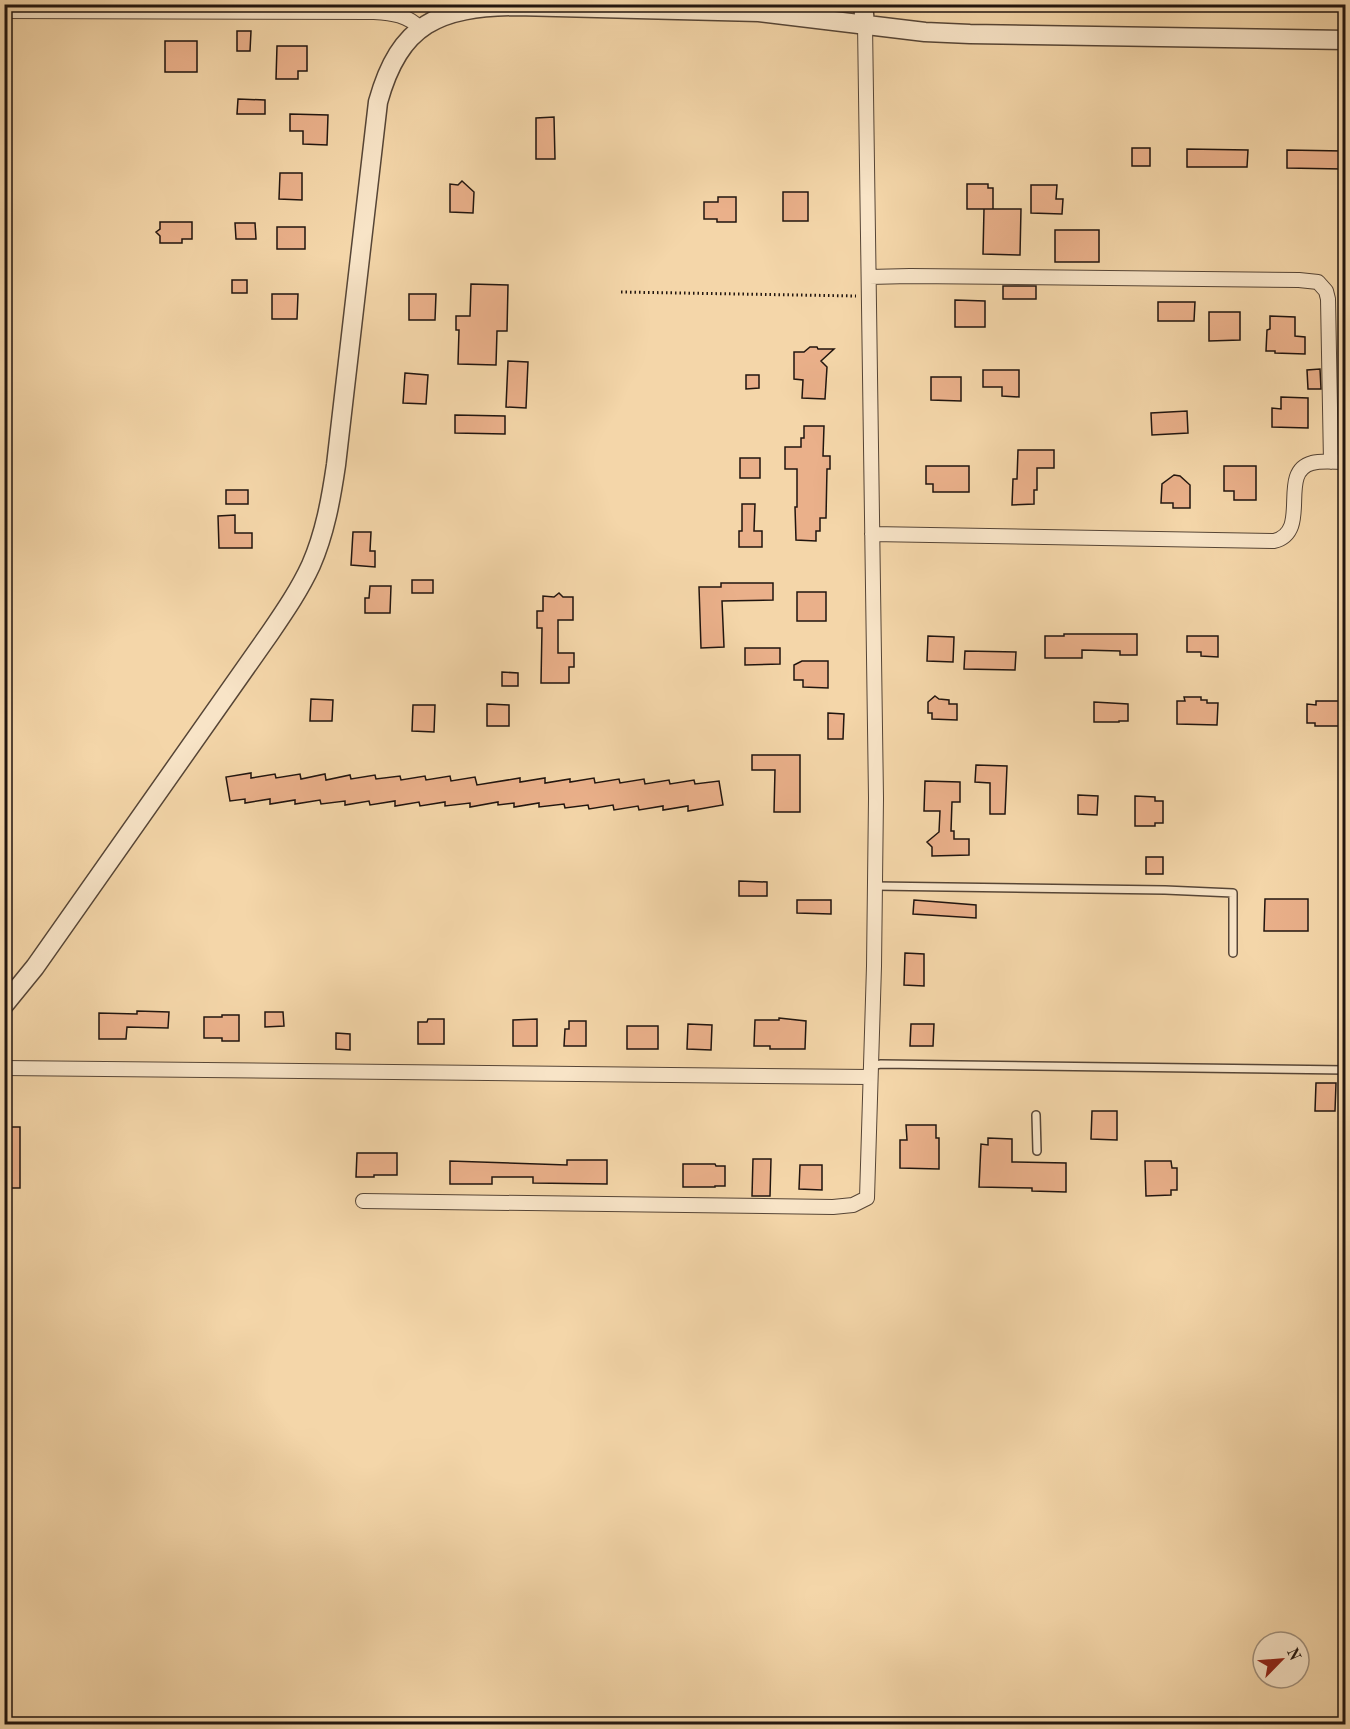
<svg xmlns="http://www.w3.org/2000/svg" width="1350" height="1729" font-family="'Old Standard TT',serif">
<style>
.building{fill:#eab08a;stroke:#21150f;stroke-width:1.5}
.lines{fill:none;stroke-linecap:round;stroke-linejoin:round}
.service-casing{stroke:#564536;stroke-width:10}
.minor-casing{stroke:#564536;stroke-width:16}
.tertiary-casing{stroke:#564536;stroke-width:21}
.path{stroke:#21150f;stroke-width:3;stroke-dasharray:1.5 3;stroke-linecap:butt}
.service{stroke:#f8e4c7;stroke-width:7}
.minor{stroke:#f8e4c7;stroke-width:14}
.tertiary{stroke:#f8e4c7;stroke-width:18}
</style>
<rect width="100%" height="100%" fill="#f4d6a9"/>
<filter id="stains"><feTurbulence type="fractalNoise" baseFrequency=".00333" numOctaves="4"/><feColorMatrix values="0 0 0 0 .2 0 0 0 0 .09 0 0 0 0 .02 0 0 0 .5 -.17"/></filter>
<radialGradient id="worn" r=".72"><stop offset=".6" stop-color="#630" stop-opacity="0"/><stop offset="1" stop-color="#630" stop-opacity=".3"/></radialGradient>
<path class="building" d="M 237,31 L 251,31 L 250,51 L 237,51 Z
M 165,41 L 197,41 L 197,72 L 165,72 Z
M 277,46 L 307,46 L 307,71 L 298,71 L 298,79 L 276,79 Z
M 238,99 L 265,100 L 265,114 L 237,114 Z
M 290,114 L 328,115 L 327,145 L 303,144 L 303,131 L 290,131 Z
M 554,117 L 555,159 L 536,159 L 536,118 Z
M 1132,148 L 1150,148 L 1150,166 L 1132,166 Z
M 1187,149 L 1248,150 L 1247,167 L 1187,167 Z
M 1287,150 L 1343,151 L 1342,169 L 1287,168 Z
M 280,173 L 302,173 L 302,200 L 279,199 Z
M 462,181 L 474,192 L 473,213 L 450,212 L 450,184 L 458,185 Z
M 967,184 L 988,184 L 988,188 L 993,188 L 993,209 L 967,209 Z
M 1031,185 L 1057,185 L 1056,199 L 1063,199 L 1062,214 L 1031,213 Z
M 783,192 L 808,192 L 808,221 L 783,221 Z
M 718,197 L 736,197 L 736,222 L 717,222 L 717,219 L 704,219 L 704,202 L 718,202 Z
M 984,209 L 1021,209 L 1020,255 L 983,254 Z
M 160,222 L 192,222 L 192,239 L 182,239 L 182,243 L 160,243 L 160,236 L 156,232 L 160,229 Z
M 235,223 L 255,223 L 256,239 L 236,239 Z
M 277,227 L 305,227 L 305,249 L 277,249 Z
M 1055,230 L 1099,230 L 1099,262 L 1055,262 Z
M 232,280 L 247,280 L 247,293 L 232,293 Z
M 471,284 L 508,285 L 507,331 L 497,331 L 496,365 L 458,364 L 459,330 L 456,330 L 456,316 L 470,316 Z
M 1003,286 L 1036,286 L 1036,299 L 1003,299 Z
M 272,294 L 298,294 L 297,319 L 272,319 Z
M 409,294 L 436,294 L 435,320 L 409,320 Z
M 955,300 L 985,301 L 985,327 L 955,327 Z
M 1158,302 L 1195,302 L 1194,321 L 1158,321 Z
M 1209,312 L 1240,312 L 1240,340 L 1209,341 Z
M 1270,316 L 1295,317 L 1295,336 L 1305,337 L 1305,354 L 1275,353 L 1275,351 L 1266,351 L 1267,330 L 1270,329 Z
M 810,347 L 817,347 L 818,349 L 834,349 L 821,361 L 827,367 L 825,399 L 802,398 L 803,380 L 794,379 L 794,352 L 804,352 Z
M 508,361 L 528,362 L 526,408 L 506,407 Z
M 1320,369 L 1321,389 L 1308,389 L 1307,370 Z
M 983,370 L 1019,370 L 1019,397 L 1002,396 L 1002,387 L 983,387 Z
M 405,373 L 428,375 L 426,404 L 403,403 Z
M 746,375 L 759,375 L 759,388 L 746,389 Z
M 931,377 L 961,377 L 961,401 L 931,400 Z
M 1281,397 L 1308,398 L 1308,428 L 1272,427 L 1272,408 L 1281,409 Z
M 1187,411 L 1188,433 L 1152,435 L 1151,413 Z
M 455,415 L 505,416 L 505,434 L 455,433 Z
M 804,426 L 824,426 L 823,456 L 830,456 L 830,469 L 827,469 L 826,518 L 820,518 L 820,531 L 816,531 L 816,541 L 796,540 L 795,507 L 797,507 L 797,469 L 785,469 L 785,447 L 801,447 L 801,438 L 804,438 Z
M 1018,450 L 1054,450 L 1054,468 L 1037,468 L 1037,490 L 1034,490 L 1034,504 L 1012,505 L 1013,479 L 1017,479 Z
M 740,458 L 760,458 L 760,478 L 740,478 Z
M 926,466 L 969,466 L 969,492 L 933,492 L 933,484 L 926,484 Z
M 1224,466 L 1256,466 L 1256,500 L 1234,500 L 1234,491 L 1224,491 Z
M 1174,475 L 1180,476 L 1190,485 L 1190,508 L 1173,508 L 1173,503 L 1161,503 L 1162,484 Z
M 226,490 L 248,490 L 248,504 L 226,504 Z
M 742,504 L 755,504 L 754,531 L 762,531 L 762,547 L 739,547 L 739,531 L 742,531 Z
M 235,515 L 235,533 L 252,533 L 252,548 L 219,548 L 218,516 Z
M 353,532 L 371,532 L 370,551 L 375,551 L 375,567 L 351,565 Z
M 412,580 L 433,580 L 433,593 L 412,593 Z
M 721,583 L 773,583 L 773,600 L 722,601 L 724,647 L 701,648 L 699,587 L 721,587 Z
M 370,586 L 391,586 L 390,613 L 365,613 L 365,598 L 369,598 Z
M 797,592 L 826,592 L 826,621 L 797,621 Z
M 559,593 L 563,597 L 573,597 L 573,620 L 558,620 L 558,653 L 574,653 L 574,667 L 569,667 L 569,683 L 541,683 L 542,628 L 537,628 L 537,611 L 543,611 L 543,596 L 554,597 Z
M 1064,634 L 1137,634 L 1137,655 L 1120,655 L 1120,651 L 1082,650 L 1082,658 L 1045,658 L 1045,636 L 1064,636 Z
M 928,636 L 954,637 L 953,662 L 927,661 Z
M 1187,636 L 1218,636 L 1218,657 L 1201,656 L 1201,652 L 1187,652 Z
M 745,648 L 780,648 L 780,664 L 745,665 Z
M 965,651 L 1016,652 L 1015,670 L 964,669 Z
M 802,661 L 828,661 L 828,688 L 803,687 L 803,680 L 794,680 L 794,665 Z
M 502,672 L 518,673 L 518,686 L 502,686 Z
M 935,696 L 939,699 L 949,700 L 949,704 L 957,704 L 957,720 L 932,719 L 932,713 L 928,713 L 928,702 Z
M 1184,697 L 1201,697 L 1201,700 L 1207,700 L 1207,703 L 1218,703 L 1217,725 L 1177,724 L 1177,701 L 1185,701 Z
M 311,699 L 333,700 L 332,721 L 310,721 Z
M 1316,701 L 1346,701 L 1346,726 L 1315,726 L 1315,723 L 1307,723 L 1307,704 L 1316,705 Z
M 1094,702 L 1128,704 L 1128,721 L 1119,721 L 1119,722 L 1094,722 Z
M 487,704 L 509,705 L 509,726 L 487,726 Z
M 413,705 L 435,705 L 434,732 L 412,731 Z
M 828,713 L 844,714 L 843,739 L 828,739 Z
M 752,755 L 800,755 L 800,812 L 774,812 L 775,770 L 752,770 Z
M 976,765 L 1007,766 L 1005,814 L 990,814 L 990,783 L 975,782 Z
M 251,773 L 251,778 L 275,774 L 276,778 L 300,774 L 301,779 L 325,774 L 326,780 L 350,775 L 351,779 L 375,775 L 376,779 L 400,776 L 401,780 L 425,776 L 426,780 L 450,776 L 451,781 L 475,777 L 477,785 L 520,778 L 520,782 L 545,778 L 545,783 L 570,779 L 570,782 L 594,778 L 595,783 L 619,779 L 620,783 L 644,779 L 645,784 L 669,780 L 670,784 L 694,780 L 695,784 L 719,781 L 723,805 L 688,811 L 688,806 L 663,810 L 663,806 L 639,810 L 638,806 L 614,810 L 613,805 L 589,809 L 588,805 L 565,808 L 564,804 L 539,807 L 539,803 L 514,807 L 514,803 L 498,805 L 498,802 L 470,807 L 470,803 L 445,806 L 445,802 L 420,806 L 419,802 L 395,806 L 395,801 L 370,805 L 369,801 L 345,805 L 345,801 L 321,804 L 320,800 L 295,804 L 295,800 L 270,804 L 270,799 L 245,803 L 245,799 L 230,801 L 226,777 Z
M 925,781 L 960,782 L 960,802 L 952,802 L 951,831 L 954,831 L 954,839 L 969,839 L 969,855 L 932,856 L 932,847 L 927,842 L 939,832 L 940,811 L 924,811 Z
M 1078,795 L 1098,796 L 1097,815 L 1078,814 Z
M 1135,796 L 1155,797 L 1155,801 L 1163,801 L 1163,823 L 1155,823 L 1155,826 L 1135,826 Z
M 1146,857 L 1163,857 L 1163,874 L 1146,874 Z
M 739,881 L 767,882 L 767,896 L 739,896 Z
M 1265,899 L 1308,899 L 1308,931 L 1264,931 Z
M 797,900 L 831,900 L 831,914 L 797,913 Z
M 914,900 L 976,905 L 976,918 L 913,914 Z
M 905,953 L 924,954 L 924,986 L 904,985 Z
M 137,1011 L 169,1012 L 168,1028 L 127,1027 L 126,1039 L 99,1039 L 99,1013 L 137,1014 Z
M 265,1012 L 283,1012 L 284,1026 L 265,1027 Z
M 222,1015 L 239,1015 L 239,1041 L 222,1041 L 222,1038 L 204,1038 L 204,1017 L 222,1017 Z
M 779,1018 L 806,1021 L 805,1049 L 770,1049 L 770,1046 L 754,1046 L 755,1020 L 779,1020 Z
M 428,1019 L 444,1019 L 444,1044 L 418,1044 L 418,1022 L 427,1022 Z
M 537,1019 L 537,1046 L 513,1046 L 513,1020 Z
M 569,1021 L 586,1021 L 586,1046 L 564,1046 L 565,1029 L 569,1029 Z
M 688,1024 L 712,1025 L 711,1050 L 687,1049 Z
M 911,1024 L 934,1024 L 933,1046 L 910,1046 Z
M 627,1026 L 658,1026 L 658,1049 L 627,1049 Z
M 336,1033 L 350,1034 L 350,1050 L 336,1049 Z
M 1316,1083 L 1336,1083 L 1335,1111 L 1315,1111 Z
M 1092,1111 L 1117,1111 L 1117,1140 L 1091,1139 Z
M 906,1125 L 936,1125 L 936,1138 L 939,1138 L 939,1169 L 900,1168 L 900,1140 L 907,1140 Z
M 4,1127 L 20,1127 L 20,1188 L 4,1188 Z
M 988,1138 L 1012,1139 L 1012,1162 L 1066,1163 L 1066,1192 L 1032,1191 L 1032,1188 L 979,1187 L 981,1144 L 988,1145 Z
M 357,1153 L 397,1153 L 397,1175 L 374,1175 L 374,1177 L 356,1177 Z
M 753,1159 L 771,1159 L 770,1196 L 752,1196 Z
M 567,1160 L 607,1160 L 607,1184 L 533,1183 L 533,1177 L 492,1177 L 492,1184 L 450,1184 L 450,1161 L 567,1165 Z
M 1145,1161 L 1171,1161 L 1172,1168 L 1177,1168 L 1177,1190 L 1171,1190 L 1171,1195 L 1146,1196 Z
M 683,1164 L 715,1164 L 716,1166 L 725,1166 L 725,1186 L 715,1186 L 715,1187 L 683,1187 Z
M 800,1165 L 822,1165 L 822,1190 L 799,1189 Z"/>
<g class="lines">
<g class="service-casing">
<path id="service" d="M 875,886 L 1165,890 L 1233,893 L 1233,953
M 870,1066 L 881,1064 L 1346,1070
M 1036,1115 L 1037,1151"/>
</g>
<g class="minor-casing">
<path id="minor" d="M 4,11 L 374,12 C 392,13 408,15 421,29
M 869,277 L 910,276 L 1299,280 L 1318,282 L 1326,291 L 1328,299 L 1331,462
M 872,534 L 1274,541 C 1312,532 1277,472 1312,463 C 1322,460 1335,462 1346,462
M 4,1068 L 869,1077
M 363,1201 L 833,1207 L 853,1205 L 867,1198 L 874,966 L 876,798 L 865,24"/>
</g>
<g class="tertiary-casing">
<path id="tertiary" d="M 863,4 L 865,24
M 4,1005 L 35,967 L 270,633 C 285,611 300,589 311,565 C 325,533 331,499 336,465 L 378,102 C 400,23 439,7 516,6 L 759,12 L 925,32 L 970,34 L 1346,40"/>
</g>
<path class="path" d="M 621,292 L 856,296"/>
<use href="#service" class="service"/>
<use href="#minor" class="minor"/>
<use href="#tertiary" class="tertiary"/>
</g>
<rect width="1350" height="1729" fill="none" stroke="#f4d6a9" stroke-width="24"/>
<rect x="6" y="6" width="1338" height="1717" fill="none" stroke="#21150f" stroke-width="3"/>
<rect x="12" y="12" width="1326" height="1705" fill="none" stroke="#21150f" stroke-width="1.5"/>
<g transform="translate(1281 1660) rotate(65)"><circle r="28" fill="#f8e4c7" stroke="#a2917d" stroke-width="1.5"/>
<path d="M0-4.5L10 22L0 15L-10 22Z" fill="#8f2418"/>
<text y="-9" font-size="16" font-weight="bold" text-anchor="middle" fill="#21150f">N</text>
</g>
<rect width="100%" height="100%" filter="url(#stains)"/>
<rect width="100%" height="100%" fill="url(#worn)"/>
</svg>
